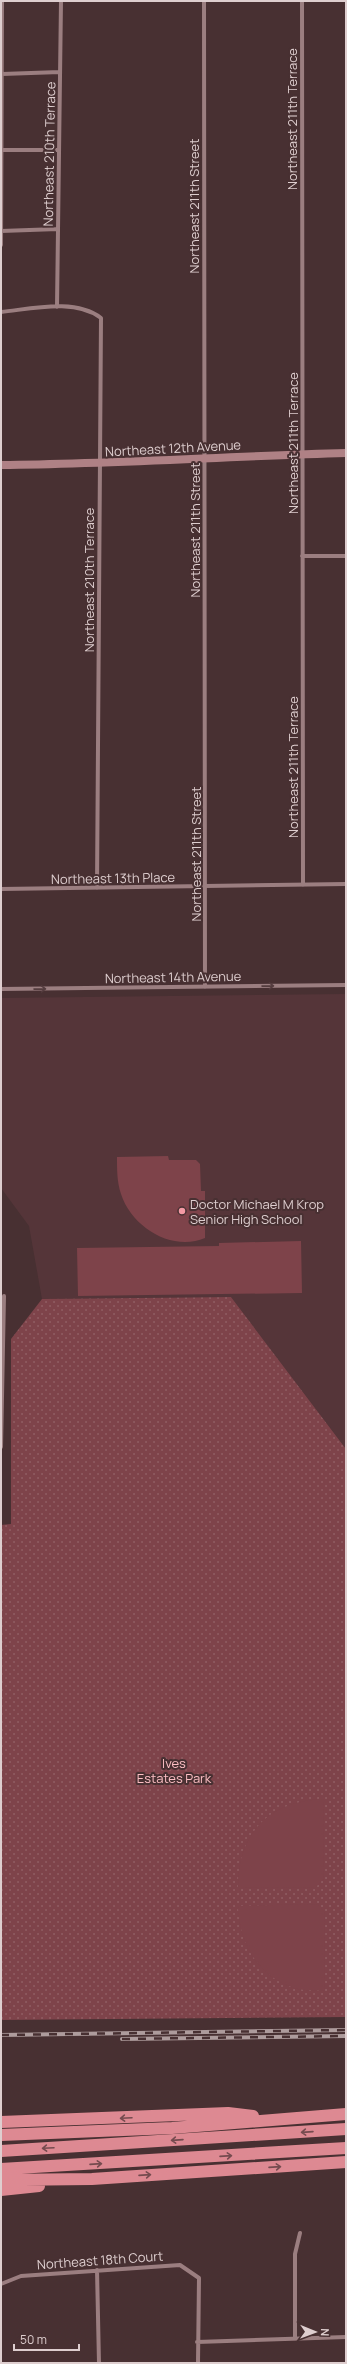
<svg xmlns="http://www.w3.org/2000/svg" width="347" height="2364" font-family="Manrope,sans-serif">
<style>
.built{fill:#553539}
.park{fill:url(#park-dots)}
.garden{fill:#7e434a}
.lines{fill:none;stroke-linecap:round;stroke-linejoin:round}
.street{stroke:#9b7e80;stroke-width:4}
.secondary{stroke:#af8185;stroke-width:8}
.highway{stroke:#dd8992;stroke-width:12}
.rail-casing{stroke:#ad9b9c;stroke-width:4}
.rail{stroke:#483032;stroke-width:2.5;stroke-dasharray:8;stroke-linecap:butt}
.oneway{stroke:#543c3e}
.oneway2{stroke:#754b4f}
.poi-dot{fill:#f49aa4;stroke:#483032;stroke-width:1.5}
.labels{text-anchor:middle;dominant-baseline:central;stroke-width:4;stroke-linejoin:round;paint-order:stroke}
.street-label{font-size:13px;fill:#dececf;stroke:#483032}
.poi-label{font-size:13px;fill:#dececf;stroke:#483032;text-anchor:start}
.park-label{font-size:13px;fill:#fdbfc4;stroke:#483032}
</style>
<defs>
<pattern id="park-dots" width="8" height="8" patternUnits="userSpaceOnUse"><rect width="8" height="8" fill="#7e434a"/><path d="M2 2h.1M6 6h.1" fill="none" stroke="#905d63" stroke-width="1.8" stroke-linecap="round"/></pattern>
</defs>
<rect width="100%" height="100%" fill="#483032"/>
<path class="built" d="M 346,994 L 346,1449 L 231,1297 L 42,1299 L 29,1226 L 1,1188 L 1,998 Z"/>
<path class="park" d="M 231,1297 L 346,1449 L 346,2017 L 1,2020 L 1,1525 L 11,1524 L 11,1339 L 42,1299 Z"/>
<path class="garden" d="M 168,1156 L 169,1160 L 196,1160 L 200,1164 L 201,1191 L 205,1191 L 205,1238 C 173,1252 132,1228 121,1194 C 117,1182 117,1170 117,1157 Z
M 301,1241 L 302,1293 L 78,1296 L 77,1248 L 219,1246 L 219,1243 Z
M 323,1799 L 324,1878 L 316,1887 L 238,1888 C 237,1834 269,1801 323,1799 Z
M 318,1904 L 324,1912 L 325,1991 C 315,1990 303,1991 294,1988 C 257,1976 239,1942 238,1906 Z"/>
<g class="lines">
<path class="street" d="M 204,1 L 205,987
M 302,1 L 303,885
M 2,74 L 60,72
M 2,150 L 59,150
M 1,231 L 58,229
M 1,245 L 2,1
M 57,307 L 61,1
M 1,312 C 31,309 75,298 101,318 L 97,888
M 302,556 L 346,556
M 1,889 L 346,884
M 1,989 L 346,985
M 1,1447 L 4,1296
M 97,2270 L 99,2363
M 1,2284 L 21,2276 L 180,2265 L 199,2278 L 198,2363
M 295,2339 L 295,2254 L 300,2233
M 197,2342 L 346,2337"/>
<path class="secondary" d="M 1,465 C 116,464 231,456 346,453"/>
<path class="highway" d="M 1,2122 L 228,2113 L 253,2116
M 1,2135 L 172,2128 L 346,2114
M 1,2151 L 346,2129
M 1,2169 L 346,2148
M 1,2180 L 92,2179 L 346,2162
M 1,2190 L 39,2186"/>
<g class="rail-casing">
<path id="rail" d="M 1,2035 L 346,2030
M 122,2039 L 346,2036"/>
</g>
<use href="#rail" class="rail"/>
</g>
<defs><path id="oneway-shaft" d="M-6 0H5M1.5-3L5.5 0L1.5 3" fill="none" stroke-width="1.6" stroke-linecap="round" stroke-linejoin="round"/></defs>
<g class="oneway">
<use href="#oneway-shaft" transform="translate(268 986) rotate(-1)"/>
<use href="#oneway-shaft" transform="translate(40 989) rotate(-1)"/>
</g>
<g class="oneway2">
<use href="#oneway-shaft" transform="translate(126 2118) rotate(177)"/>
<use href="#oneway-shaft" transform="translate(307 2132) rotate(176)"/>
<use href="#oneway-shaft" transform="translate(177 2140) rotate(176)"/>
<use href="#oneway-shaft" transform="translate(48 2148) rotate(177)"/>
<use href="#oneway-shaft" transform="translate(226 2156) rotate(-4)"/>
<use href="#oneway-shaft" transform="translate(96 2164) rotate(-4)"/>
<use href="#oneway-shaft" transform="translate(275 2167) rotate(-4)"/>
<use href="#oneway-shaft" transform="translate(145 2175) rotate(-4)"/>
</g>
<circle class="poi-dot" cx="182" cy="1211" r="4"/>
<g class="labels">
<g class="street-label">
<text transform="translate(292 119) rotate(-90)">Northeast 211th Terrace</text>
<text transform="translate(49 154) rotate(-89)">Northeast 210th Terrace</text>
<text transform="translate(194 206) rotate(-90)">Northeast 211th Street</text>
<text transform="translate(293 443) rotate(-90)">Northeast 211th Terrace</text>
<text transform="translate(173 448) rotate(-3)">Northeast 12th Avenue</text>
<text transform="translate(195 530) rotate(-90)">Northeast 211th Street</text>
<text transform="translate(89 580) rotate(-90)">Northeast 210th Terrace</text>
<text transform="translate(293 767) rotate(-90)">Northeast 211th Terrace</text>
<text transform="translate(196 854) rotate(-90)">Northeast 211th Street</text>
<text transform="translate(113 878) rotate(-1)">Northeast 13th Place</text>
<text transform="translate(173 977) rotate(-1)">Northeast 14th Avenue</text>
<text transform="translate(100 2260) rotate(-4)">Northeast 18th Court</text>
</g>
<g class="poi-label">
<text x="190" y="1204">Doctor Michael M Krop<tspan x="190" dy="15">Senior High School</tspan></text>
</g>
<g class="park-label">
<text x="174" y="1763">Ives<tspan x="174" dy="15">Estates Park</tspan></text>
</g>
</g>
<rect width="347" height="2364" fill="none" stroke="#dececf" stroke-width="4"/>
<g transform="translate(315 2332) rotate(91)" stroke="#483032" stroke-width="3" paint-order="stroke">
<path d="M0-3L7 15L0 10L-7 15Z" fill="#dececf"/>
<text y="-6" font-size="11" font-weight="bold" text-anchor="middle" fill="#dececf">N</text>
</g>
<path d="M14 2344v6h65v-6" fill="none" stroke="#dececf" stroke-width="2"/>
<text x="20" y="2344" font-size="12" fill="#dececf" stroke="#483032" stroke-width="3" paint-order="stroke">50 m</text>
</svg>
